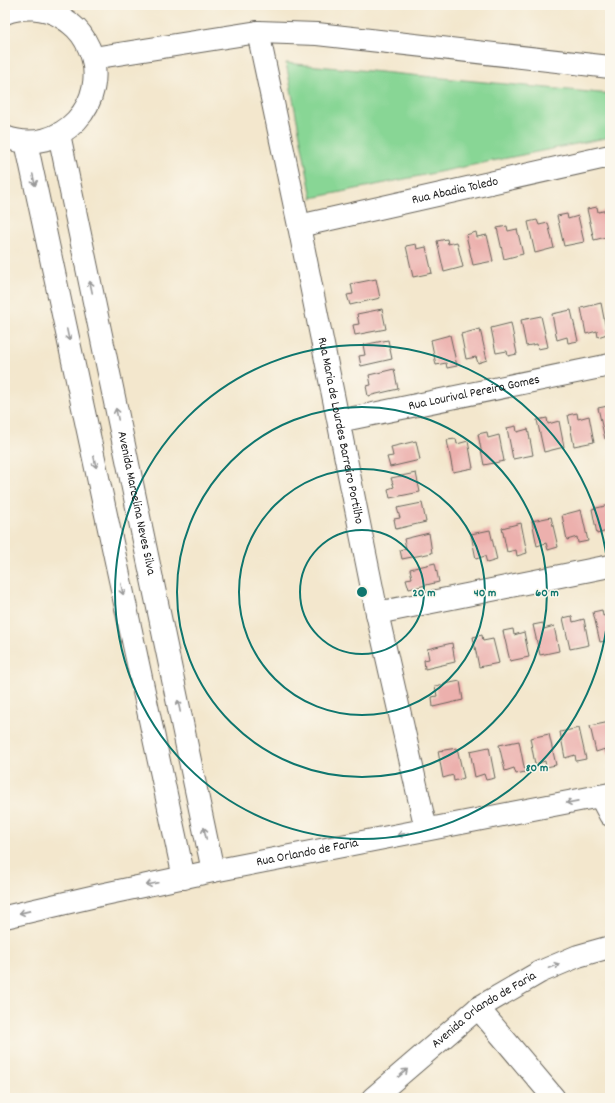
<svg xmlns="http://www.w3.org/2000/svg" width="615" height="1103" font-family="Dekko,sans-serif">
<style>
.green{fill:#88d695;stroke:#527958}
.building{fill:#ecb0ad}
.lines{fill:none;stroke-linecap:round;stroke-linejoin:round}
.minor-casing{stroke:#67635a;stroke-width:24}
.minor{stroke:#fff;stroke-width:22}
.oneway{stroke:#999}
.ring{fill:none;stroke:#0f766e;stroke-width:2}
.labels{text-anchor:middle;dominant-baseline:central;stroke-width:3;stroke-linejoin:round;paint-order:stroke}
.street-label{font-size:13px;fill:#1c1c1c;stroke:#fbf7ec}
.centre{fill:#0f766e;stroke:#fbf7ec;stroke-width:2}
.ring-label{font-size:12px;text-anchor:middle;font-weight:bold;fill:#0f766e;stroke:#fbf7ec;stroke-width:3;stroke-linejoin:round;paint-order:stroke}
</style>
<rect width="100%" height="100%" fill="#fbf7ec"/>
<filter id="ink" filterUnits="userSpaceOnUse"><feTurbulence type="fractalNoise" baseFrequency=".025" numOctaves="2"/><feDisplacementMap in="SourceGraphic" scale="8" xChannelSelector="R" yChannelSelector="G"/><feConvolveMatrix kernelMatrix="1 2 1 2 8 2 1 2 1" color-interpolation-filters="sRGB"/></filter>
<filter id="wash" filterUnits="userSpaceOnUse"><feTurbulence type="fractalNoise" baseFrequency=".012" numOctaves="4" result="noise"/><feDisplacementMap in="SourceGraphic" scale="16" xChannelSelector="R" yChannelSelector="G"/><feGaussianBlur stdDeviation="0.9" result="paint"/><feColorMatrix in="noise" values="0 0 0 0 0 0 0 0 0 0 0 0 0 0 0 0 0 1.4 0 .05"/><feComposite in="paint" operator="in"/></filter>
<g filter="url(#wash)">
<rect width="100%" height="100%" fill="#f3e7cd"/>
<path class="green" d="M 286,63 L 610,94 L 610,137 L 312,198 Z"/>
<g id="blocks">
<path class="building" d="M 597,207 L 598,212 L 608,210 L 610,219 L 610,236 L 594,240 L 587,209 Z
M 567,214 L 568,219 L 578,216 L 584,242 L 564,246 L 557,216 Z
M 537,220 L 539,225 L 548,223 L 554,248 L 535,253 L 528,222 Z
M 507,226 L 508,231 L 517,229 L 523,254 L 504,259 L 497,228 Z
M 476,232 L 477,237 L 487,235 L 493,261 L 473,265 L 466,235 Z
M 447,239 L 448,244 L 457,242 L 463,267 L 444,272 L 437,241 Z
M 416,244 L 417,249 L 426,247 L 432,273 L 413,277 L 406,246 Z
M 376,279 L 380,298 L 350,305 L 347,295 L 353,294 L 351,284 Z
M 601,303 L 607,334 L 598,337 L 597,331 L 586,334 L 581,308 Z
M 382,309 L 386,329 L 355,335 L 353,325 L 359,324 L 357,314 Z
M 571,310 L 578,341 L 568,343 L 567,337 L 557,340 L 552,314 Z
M 541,316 L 548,347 L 538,349 L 537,344 L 526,346 L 521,320 Z
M 511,323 L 517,354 L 508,356 L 507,351 L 496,353 L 491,328 Z
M 480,329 L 487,360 L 478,363 L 476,357 L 466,359 L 461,334 Z
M 450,335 L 457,366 L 447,368 L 446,363 L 436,365 L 431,340 Z
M 388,340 L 392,359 L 361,366 L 359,356 L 365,355 L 363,345 Z
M 394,369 L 398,389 L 368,396 L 366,386 L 371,385 L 369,375 Z
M 608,406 L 608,412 L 610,412 L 610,438 L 605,439 L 598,408 Z
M 577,413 L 578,419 L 589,416 L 594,442 L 574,446 L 568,415 Z
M 547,418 L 548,424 L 559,421 L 564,447 L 544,452 L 537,420 Z
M 516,426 L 517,432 L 528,429 L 533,455 L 513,459 L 507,428 Z
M 487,432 L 488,438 L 499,435 L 504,461 L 484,465 L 478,434 Z
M 456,439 L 457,444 L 468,441 L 473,468 L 453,472 L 447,440 Z
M 416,441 L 420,460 L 390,467 L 387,457 L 393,456 L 391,447 Z
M 416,473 L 420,492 L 390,498 L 388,489 L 394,487 L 391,478 Z
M 422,503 L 426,522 L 396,529 L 394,519 L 400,518 L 397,508 Z
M 610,505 L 610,537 L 608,537 L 607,531 L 597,534 L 592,509 Z
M 581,510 L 588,541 L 578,543 L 577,537 L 567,540 L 562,515 Z
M 551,517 L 558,547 L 548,550 L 546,543 L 537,546 L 532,521 Z
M 521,523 L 527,553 L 517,556 L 516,550 L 507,552 L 502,528 Z
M 490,530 L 497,560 L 487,563 L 485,556 L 476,559 L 471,534 Z
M 429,533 L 432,553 L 402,559 L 400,550 L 406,548 L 404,539 Z
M 435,563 L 439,582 L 409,589 L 406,579 L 412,578 L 410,569 Z
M 602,610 L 603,616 L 610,614 L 610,640 L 600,642 L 593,612 Z
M 572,616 L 573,622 L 584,619 L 589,645 L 570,649 L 563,618 Z
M 543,623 L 544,629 L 554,626 L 559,651 L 540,655 L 533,625 Z
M 513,629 L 514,635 L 524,632 L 529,657 L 510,661 L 503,631 Z
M 482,635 L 483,641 L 493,639 L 499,663 L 479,667 L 473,637 Z
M 452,643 L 455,662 L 425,669 L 424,660 L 429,659 L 427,649 Z
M 460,681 L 463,700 L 433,707 L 432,697 L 437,696 L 435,686 Z
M 610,722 L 610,754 L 607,755 L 605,749 L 596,752 L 590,726 Z
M 579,728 L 586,759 L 576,761 L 575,755 L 565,758 L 560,732 Z
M 549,734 L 556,765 L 546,767 L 545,761 L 535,764 L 530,738 Z
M 519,741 L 525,772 L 516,774 L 514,768 L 505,771 L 499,745 Z
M 489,747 L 495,778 L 486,780 L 484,774 L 475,777 L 470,751 Z
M 457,748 L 464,778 L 454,781 L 453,775 L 443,778 L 438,751 Z"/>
</g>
</g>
<g filter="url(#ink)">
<use href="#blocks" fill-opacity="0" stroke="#67635a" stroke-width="1"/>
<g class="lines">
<g class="minor-casing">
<g id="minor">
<path d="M 5,13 C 23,6 44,7 61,17 C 64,19 68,21 71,24 C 79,30 85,39 89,48 C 112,102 60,158 5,137"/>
<path id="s1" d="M 258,32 L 299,226 L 377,613 L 426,829"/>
<path d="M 93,58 L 258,32 L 317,34 L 610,67"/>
<path id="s2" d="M 59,134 L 213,871"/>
<path d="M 26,142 L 184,878"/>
<path id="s3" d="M 299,226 L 610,156"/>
<path id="s4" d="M 339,421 L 610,365"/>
<path d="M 377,613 L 610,566"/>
<path d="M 600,796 L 610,815"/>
<path id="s5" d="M 5,917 L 100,895 L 213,871 L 610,794"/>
<path d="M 478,1008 L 554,1098"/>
<path id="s6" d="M 373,1098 L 478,1008 L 540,972 L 578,956 L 610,947"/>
</g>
</g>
<use href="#minor" class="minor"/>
</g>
<defs><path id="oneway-shaft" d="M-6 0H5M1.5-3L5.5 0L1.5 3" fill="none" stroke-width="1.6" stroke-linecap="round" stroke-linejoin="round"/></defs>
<g class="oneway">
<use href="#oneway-shaft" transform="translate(34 180) rotate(78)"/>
<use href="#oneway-shaft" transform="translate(91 287) rotate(-102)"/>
<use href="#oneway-shaft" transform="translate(68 335) rotate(78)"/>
<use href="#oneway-shaft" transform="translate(117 414) rotate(-102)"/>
<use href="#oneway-shaft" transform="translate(95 462) rotate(78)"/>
<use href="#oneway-shaft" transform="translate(122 589) rotate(78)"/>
<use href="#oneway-shaft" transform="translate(179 706) rotate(-102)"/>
<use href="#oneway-shaft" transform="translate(572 802) rotate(169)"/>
<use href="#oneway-shaft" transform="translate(205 833) rotate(-102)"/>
<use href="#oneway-shaft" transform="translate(403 834) rotate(169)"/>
<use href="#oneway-shaft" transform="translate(152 884) rotate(168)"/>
<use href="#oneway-shaft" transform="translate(25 912) rotate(167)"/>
<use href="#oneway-shaft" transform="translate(554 966) rotate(-22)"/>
<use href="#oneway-shaft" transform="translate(403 1073) rotate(-41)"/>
</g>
</g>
<g class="ring">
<circle cx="362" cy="592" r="62"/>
<circle cx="362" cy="592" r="123"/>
<circle cx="362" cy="592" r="185"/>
<circle cx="362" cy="592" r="247"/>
</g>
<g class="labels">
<g class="street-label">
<text stroke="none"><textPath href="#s3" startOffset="160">Rua Abadia Toledo</textPath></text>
<text stroke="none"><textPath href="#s4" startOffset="138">Rua Lourival Pereira Gomes</textPath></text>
<text stroke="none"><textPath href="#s1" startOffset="407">Rua Maria de Lourdes Barreiro Portilho</textPath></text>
<text stroke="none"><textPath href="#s2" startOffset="377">Avenida Marcelina Neves Silva</textPath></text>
<text stroke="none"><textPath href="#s5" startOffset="309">Rua Orlando de Faria</textPath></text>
<text stroke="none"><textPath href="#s6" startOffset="142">Avenida Orlando de Faria</textPath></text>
</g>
</g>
<circle cx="362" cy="592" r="6" class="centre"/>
<g class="ring-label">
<text x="424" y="596">20 m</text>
<text x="485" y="596">40 m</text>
<text x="547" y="596">60 m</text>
<text x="537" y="771">80 m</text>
</g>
<rect width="615" height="1103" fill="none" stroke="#fbf7ec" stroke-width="20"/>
</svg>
